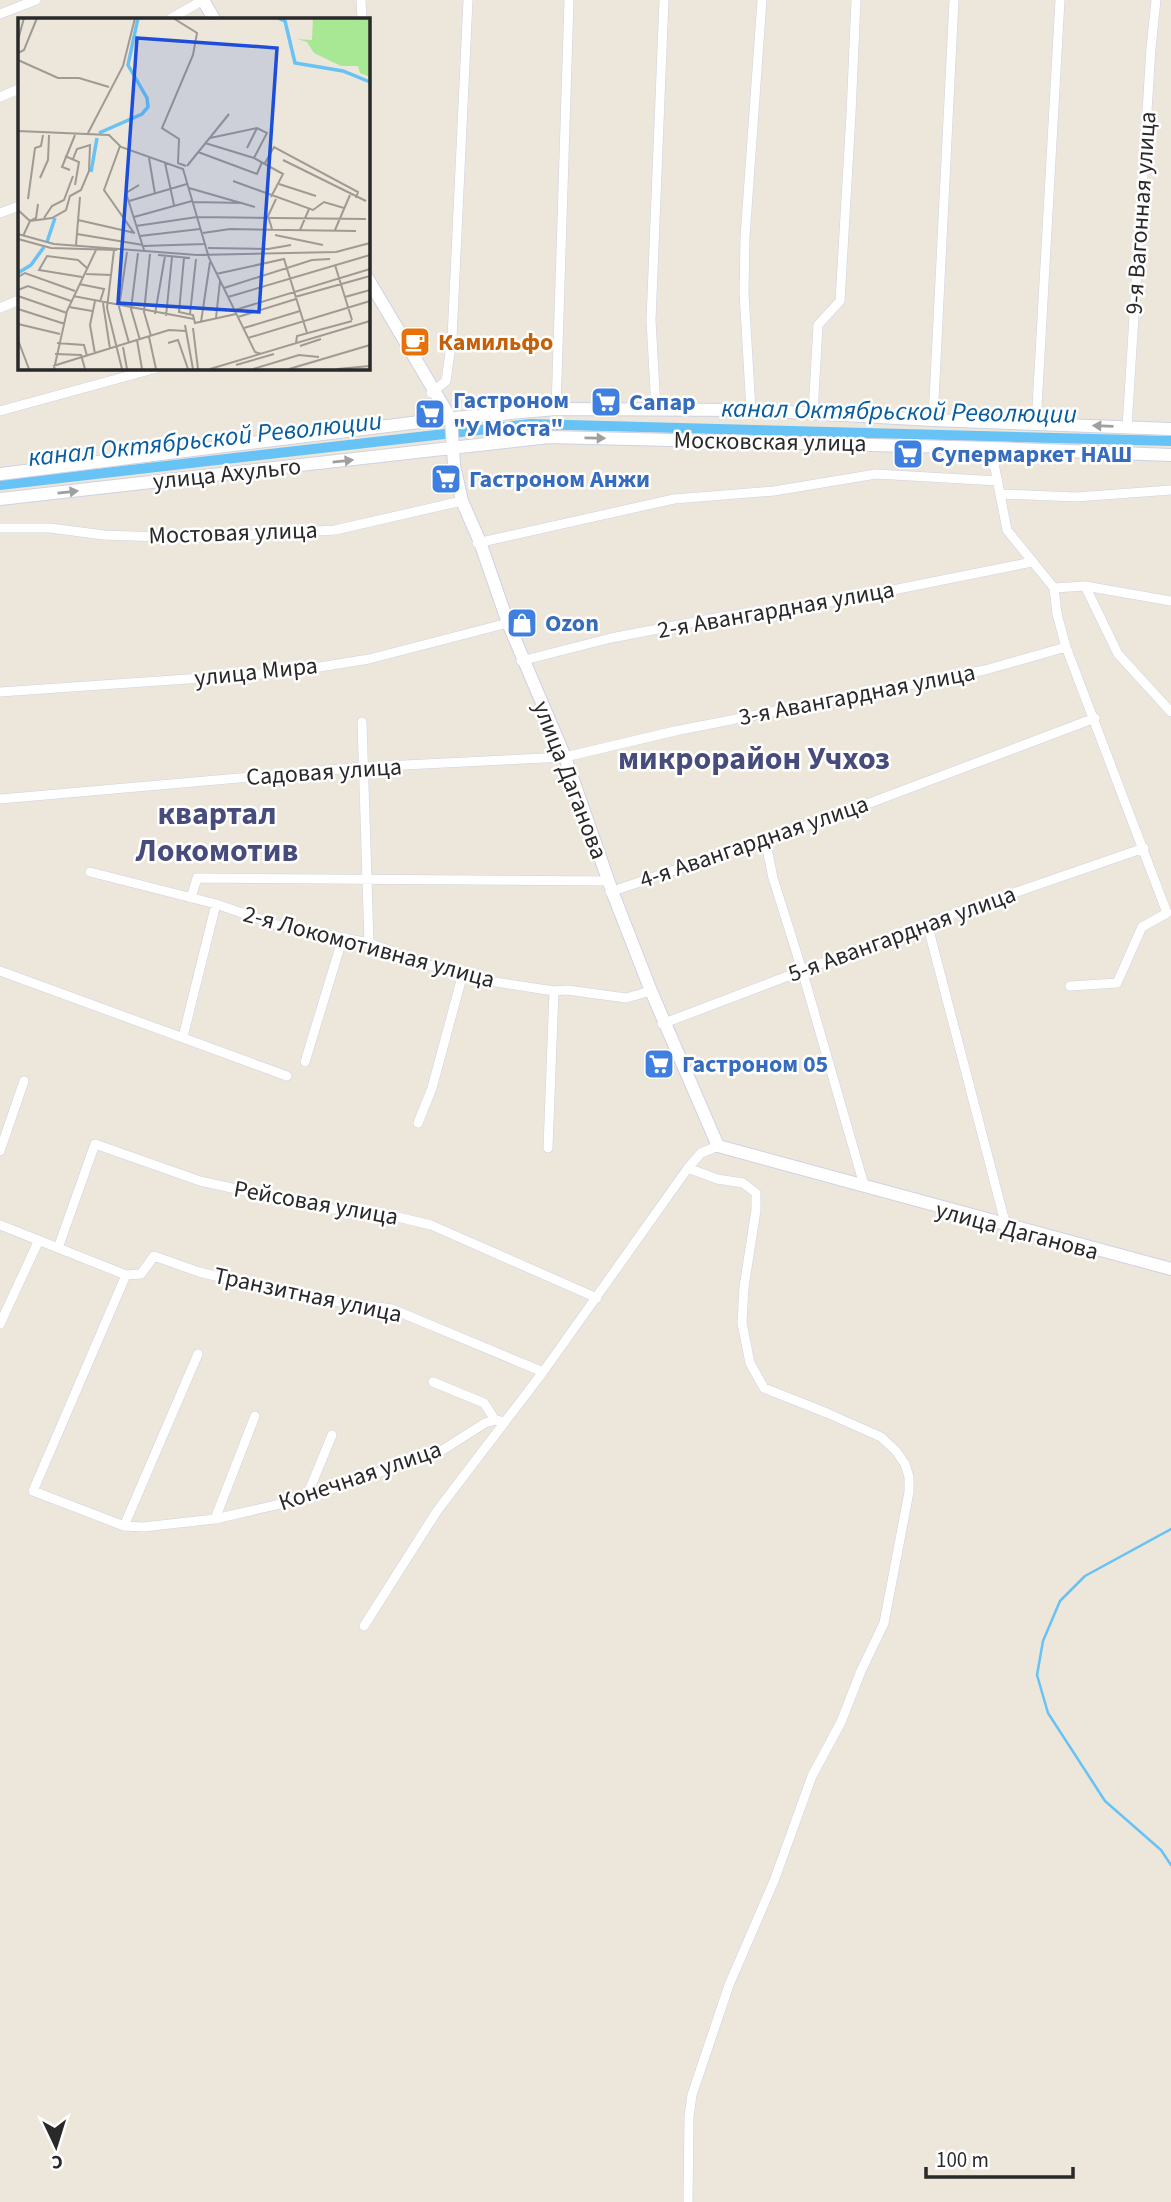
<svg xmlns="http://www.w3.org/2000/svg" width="1171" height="2202" font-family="'Source Sans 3',sans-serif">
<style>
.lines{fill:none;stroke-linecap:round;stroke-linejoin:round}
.stream{stroke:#67c2f5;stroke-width:2.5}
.canal{stroke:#67c2f5;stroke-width:10}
.street-casing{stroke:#d0d1e3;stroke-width:10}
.secondary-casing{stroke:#d0d1e3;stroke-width:14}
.street{stroke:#fff;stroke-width:9}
.secondary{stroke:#fff;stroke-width:12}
.oneway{fill:#9f9f9f}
.labels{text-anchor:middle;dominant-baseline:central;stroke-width:5;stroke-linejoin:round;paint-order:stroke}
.street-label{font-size:24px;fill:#292929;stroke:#fff}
.food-label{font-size:24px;font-weight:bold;fill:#c56008;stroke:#fff;text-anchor:start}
.shop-label{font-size:24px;font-weight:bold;fill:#366cbe;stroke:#fff;text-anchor:start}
.water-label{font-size:26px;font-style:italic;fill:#065da1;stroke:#fff}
.district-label{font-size:32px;font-weight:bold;fill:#474c7d;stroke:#fff}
.inset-river{fill:none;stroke:#67c2f5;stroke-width:3.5}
.inset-road{fill:none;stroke:#9f9a93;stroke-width:2}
.view{fill:#1d4ed8;fill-opacity:0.15;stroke:#1d4ed8;stroke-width:3.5}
.inset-edge{fill:none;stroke:#292929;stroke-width:3.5}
</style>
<rect width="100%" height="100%" fill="#ede6da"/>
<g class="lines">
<path class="stream" d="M 1171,1529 L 1085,1576 L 1060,1601 L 1043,1641 L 1037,1675 L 1048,1713 L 1105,1801 L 1161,1850 L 1171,1865"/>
<path class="canal" d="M 0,485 L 531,424 L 1171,441"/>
<g class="street-casing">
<path id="street" d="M 361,0 L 362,19
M 0,14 L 36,0
M 170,19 L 203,0
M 0,97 L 19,89
M 0,213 L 19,206
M 0,308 L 19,300
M 431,393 L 446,381 L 452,338 L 468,0
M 556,409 L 569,0
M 656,409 L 651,320 L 664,0
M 751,410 L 744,293 L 745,237 L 762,0
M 0,411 L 157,368
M 813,413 L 818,325 L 840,301 L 851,114 L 856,0
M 933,420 L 954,0
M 1036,425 L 1060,0
M 1127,427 L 1151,48 L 1156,0
M 991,448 L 1007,530 L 1054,588
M 1001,494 L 1076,497 L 1171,490
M 0,528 L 50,528 L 104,535 L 189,538 L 335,530 L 462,501
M 477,543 L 674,499 L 774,491 L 876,474 L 998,481
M 1085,586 L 1118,654 L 1171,712
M 1054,588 L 1057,614 L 1066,647 L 1167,913 L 1142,927 L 1117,983 L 1070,986
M 1054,588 L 1085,586 L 1171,601
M 521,661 L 611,638 L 721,617 L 843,600 L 1032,562
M 0,692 L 289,672 L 369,659 L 508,623
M 362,722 L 369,943
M 0,799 L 364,767 L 565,757 L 675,731 L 985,670 L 1066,647
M 765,839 L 773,878 L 802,970 L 864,1185
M 90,872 L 216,904 L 277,925 L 369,943 L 462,977 L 554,991 L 567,990 L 626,998 L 651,991
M 610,892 L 846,812 L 1095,718
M 191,898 L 197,878 L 609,881
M 927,923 L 1006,1226
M 0,971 L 287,1076
M 662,1024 L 927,923 L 1144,848
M 183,1037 L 216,904
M 305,1062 L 343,937
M 418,1123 L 432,1088 L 462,977
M 548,1148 L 554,991
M 0,1151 L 24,1081
M 688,1168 L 717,1179 L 743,1183 L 756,1193 L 756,1210 L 744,1287 L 742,1323 L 750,1363 L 764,1388 L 827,1413 L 881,1437 L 896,1451 L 905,1464 L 909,1477 L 909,1492 L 884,1623 L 861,1671 L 841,1722 L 812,1776 L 774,1881 L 729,1985 L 692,2095 L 689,2116 L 688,2202
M 0,1225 L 126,1275 L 141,1274 L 154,1256 L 199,1272 L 303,1297 L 392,1309 L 543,1372
M 58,1248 L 95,1144 L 200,1181 L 327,1209 L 364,1209 L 431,1225 L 597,1298
M 126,1275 L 33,1491 L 124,1526 L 143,1527 L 215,1519 L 306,1498 L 441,1451 L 485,1423 L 495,1420 L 505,1422
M 0,1324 L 39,1240
M 433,1382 L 484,1403 L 495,1420
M 306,1498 L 332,1435
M 215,1519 L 255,1416
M 124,1526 L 198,1354
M 364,1626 L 437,1511 L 543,1372 L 688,1168 L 701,1153 L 718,1146"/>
</g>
<g class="secondary-casing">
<path id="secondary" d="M 203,0 L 214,19
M 368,279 L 451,419 L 454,465 L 462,501 L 480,542 L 508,623 L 565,757 L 612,891 L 651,991 L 718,1146 L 1171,1269
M 0,474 L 444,419 L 556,409 L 751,410 L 933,420 L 1171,429
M 0,499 L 549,437 L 991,448 L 1171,455"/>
</g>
<use href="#street" class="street"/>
<use href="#secondary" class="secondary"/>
</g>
<defs><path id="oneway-solid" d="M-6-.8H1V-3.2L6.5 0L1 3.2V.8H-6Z" transform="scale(1.75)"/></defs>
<g class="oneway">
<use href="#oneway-solid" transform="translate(1103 426) rotate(-178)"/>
<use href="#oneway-solid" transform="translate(595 438) rotate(1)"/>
<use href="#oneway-solid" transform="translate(343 461) rotate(-6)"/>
<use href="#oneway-solid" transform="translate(68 492) rotate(-6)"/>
</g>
<defs>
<g id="cafe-square" transform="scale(1.575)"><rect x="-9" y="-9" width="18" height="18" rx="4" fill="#e8710a" stroke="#fff"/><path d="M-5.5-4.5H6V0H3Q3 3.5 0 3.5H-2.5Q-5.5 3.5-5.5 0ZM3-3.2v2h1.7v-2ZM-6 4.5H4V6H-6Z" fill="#fff"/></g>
<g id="supermarket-square" transform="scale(1.575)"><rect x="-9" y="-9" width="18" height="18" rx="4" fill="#3f7fe0" stroke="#fff"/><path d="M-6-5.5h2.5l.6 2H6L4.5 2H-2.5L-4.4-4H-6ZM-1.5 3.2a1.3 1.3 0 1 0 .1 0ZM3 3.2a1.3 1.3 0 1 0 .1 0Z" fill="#fff"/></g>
<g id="shop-square" transform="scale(1.575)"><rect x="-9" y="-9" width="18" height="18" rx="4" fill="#3f7fe0" stroke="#fff"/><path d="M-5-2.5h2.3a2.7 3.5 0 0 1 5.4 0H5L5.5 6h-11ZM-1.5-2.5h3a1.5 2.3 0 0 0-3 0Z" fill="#fff"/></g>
</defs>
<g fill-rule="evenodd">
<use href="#cafe-square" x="415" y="342"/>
<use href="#supermarket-square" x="606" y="402"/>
<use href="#supermarket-square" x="430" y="414"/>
<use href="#supermarket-square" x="908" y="454"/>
<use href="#supermarket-square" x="446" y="479"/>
<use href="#shop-square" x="522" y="623"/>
<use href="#supermarket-square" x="659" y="1064"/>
</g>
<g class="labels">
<g class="street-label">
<text transform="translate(1141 213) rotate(-86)">9-я Вагонная улица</text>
<text transform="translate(770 442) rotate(1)">Московская улица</text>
<text transform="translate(227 474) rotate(-6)">улица Ахульго</text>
<text transform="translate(233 533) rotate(-2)">Мостовая улица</text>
<text transform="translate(776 610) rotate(-10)">2-я Авангардная улица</text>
<text transform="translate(256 672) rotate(-6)">улица Мира</text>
<text transform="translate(857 695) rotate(-11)">3-я Авангардная улица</text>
<text transform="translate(324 772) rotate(-4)">Садовая улица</text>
<text transform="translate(570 780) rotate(69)">улица Даганова</text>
<text transform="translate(754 842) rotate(-19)">4-я Авангардная улица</text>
<text transform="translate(902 934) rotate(-20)">5-я Авангардная улица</text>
<text transform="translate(369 947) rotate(15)">2-я Локомотивная улица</text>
<text transform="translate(316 1203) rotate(10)">Рейсовая улица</text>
<text transform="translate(1017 1231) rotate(15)">улица Даганова</text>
<text transform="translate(308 1295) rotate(12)">Транзитная улица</text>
<text transform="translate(360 1476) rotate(-19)">Конечная улица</text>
</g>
<g class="food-label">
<text x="438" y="342">Камильфо</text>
</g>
<g class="shop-label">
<text x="453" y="400">Гастроном<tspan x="453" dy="28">"У Моста"</tspan></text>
<text x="629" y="402">Сапар</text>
<text x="931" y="454">Супермаркет НАШ</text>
<text x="469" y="479">Гастроном Анжи</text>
<text x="545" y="623">Ozon</text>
<text x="682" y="1064">Гастроном 05</text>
</g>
<g class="water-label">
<text transform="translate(899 411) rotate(1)">канал Октябрьской Революции</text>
<text transform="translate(205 439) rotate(-6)">канал Октябрьской Революции</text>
</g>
<g class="district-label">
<text x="754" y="759">микрорайон Учхоз</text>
<text x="217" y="814">квартал<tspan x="217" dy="37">Локомотив</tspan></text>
</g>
</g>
<g transform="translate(18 18)">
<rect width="352" height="352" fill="#ede6da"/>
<path d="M 295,0 L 352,0 L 352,59 L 342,55 L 340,48 L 323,48 L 296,35 L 289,24 L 279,21 L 294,22 Z" fill="#a8e793"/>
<path class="inset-river" d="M 260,0 L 267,3 L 277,45 L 325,53 L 352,64M 81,115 L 124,96 L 130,89 L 129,80 L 110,47 L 120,0M 73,154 L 79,120M 29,224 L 37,200M 0,255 L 13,247 L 26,229"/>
<path class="inset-road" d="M 155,0 L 179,15 L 175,37 L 144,110 L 161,121 L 160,145 L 168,148M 0,22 L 6,0M 0,35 L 6,32 L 19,0M 0,42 L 40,60 L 61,60 L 91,69M 0,113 L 91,117 L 103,129 L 165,151 L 191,240 L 237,334 L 243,336M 69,117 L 105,48 L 117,0M 192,120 L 239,110 L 249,115 L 236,140M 187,125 L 236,140 L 265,156 L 253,179M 102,128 L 86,172 L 116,215M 229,130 L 239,110M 180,134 L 239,156 L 244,144M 47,138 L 61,144 L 57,167M 131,140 L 137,176M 265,142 L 348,183M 147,145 L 156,187M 247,145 L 256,129 L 340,174 L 338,180M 169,148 L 211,96M 52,152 L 44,149 L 57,117M 22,160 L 30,142 L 31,117M 215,163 L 295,192 L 306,184 L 326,190M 261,166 L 298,178M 121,167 L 108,175 L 126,232M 171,170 L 237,189M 10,181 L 17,130 L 23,128 L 25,117M 111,183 L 169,166M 175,184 L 225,185M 0,192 L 12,203 L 18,200 L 20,186M 116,199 L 174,183M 26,200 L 34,188 L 46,182 L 55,158M 60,202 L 117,215M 118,208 L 179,199 L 348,201M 254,211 L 250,198 L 258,181M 282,212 L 291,191M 317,212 L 332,177M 185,215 L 212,211 L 338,213M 0,216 L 36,226 L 179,237 L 318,234 L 352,225M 59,216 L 125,227M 257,217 L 305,227M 5,218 L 12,203 L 34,200 L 48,192 L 52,178 L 63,172 L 71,153 L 72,127 L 59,131 L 55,141M 122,218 L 182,211M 0,221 L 33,230 L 99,232M 58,227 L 62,179M 125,228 L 186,226M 190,230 L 250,231 L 273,227M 96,232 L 89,290 L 104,351M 109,234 L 101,289 L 111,325M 120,235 L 113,291 L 122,322M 132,236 L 126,294 L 133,318M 140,237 L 172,240M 166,240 L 161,294 L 175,297 L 177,305 L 218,296M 317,247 L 334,302M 68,256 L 93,257M 198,256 L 266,241 L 289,315M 0,259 L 7,255 L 57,273M 64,259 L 21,252 L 29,238 L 60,242 L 70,251M 61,266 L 86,271 L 82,284M 206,270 L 294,242 L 312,241M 0,272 L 10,268 L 53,283M 0,278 L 49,295M 55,278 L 176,301M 210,279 L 352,237M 277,279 L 352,258M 327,279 L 352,272M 85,285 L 92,331M 51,289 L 74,293M 0,291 L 47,306M 217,292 L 352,251M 137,296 L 147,238M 172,296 L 178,241M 148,298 L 154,239M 220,299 L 278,281M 198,300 L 202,263M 183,304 L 192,244M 0,306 L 42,316M 167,307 L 175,351M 175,310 L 180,351M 226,310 L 282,293M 131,319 L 138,351M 230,320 L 352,283M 0,322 L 11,351M 119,322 L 124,351M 39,325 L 66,327 L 69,338M 150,325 L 160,322 L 170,351M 278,325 L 279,318 L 334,303M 282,328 L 303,321M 105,329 L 109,351M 37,336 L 63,337 L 67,351M 77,336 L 72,307 L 77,283M 218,347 L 256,336M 35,348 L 151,312 L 168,313M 36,351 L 49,293 L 78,232M 192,351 L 352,303M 235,351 L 281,337 L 301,339M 271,351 L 352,327M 319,351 L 352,348"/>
<path class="view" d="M 119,20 L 259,30 L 241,294 L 100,285 Z"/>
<rect width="352" height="352" class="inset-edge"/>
</g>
<g transform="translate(56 2146) rotate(176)" stroke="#ffffff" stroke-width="5" paint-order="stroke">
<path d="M0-5L12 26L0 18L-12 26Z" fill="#292929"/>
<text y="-10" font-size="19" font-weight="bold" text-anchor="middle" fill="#292929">С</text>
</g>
<path d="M926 2167v10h147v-10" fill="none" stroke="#292929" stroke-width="3.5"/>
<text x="936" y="2167" font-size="21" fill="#292929" stroke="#ffffff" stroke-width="5" paint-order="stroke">100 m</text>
</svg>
